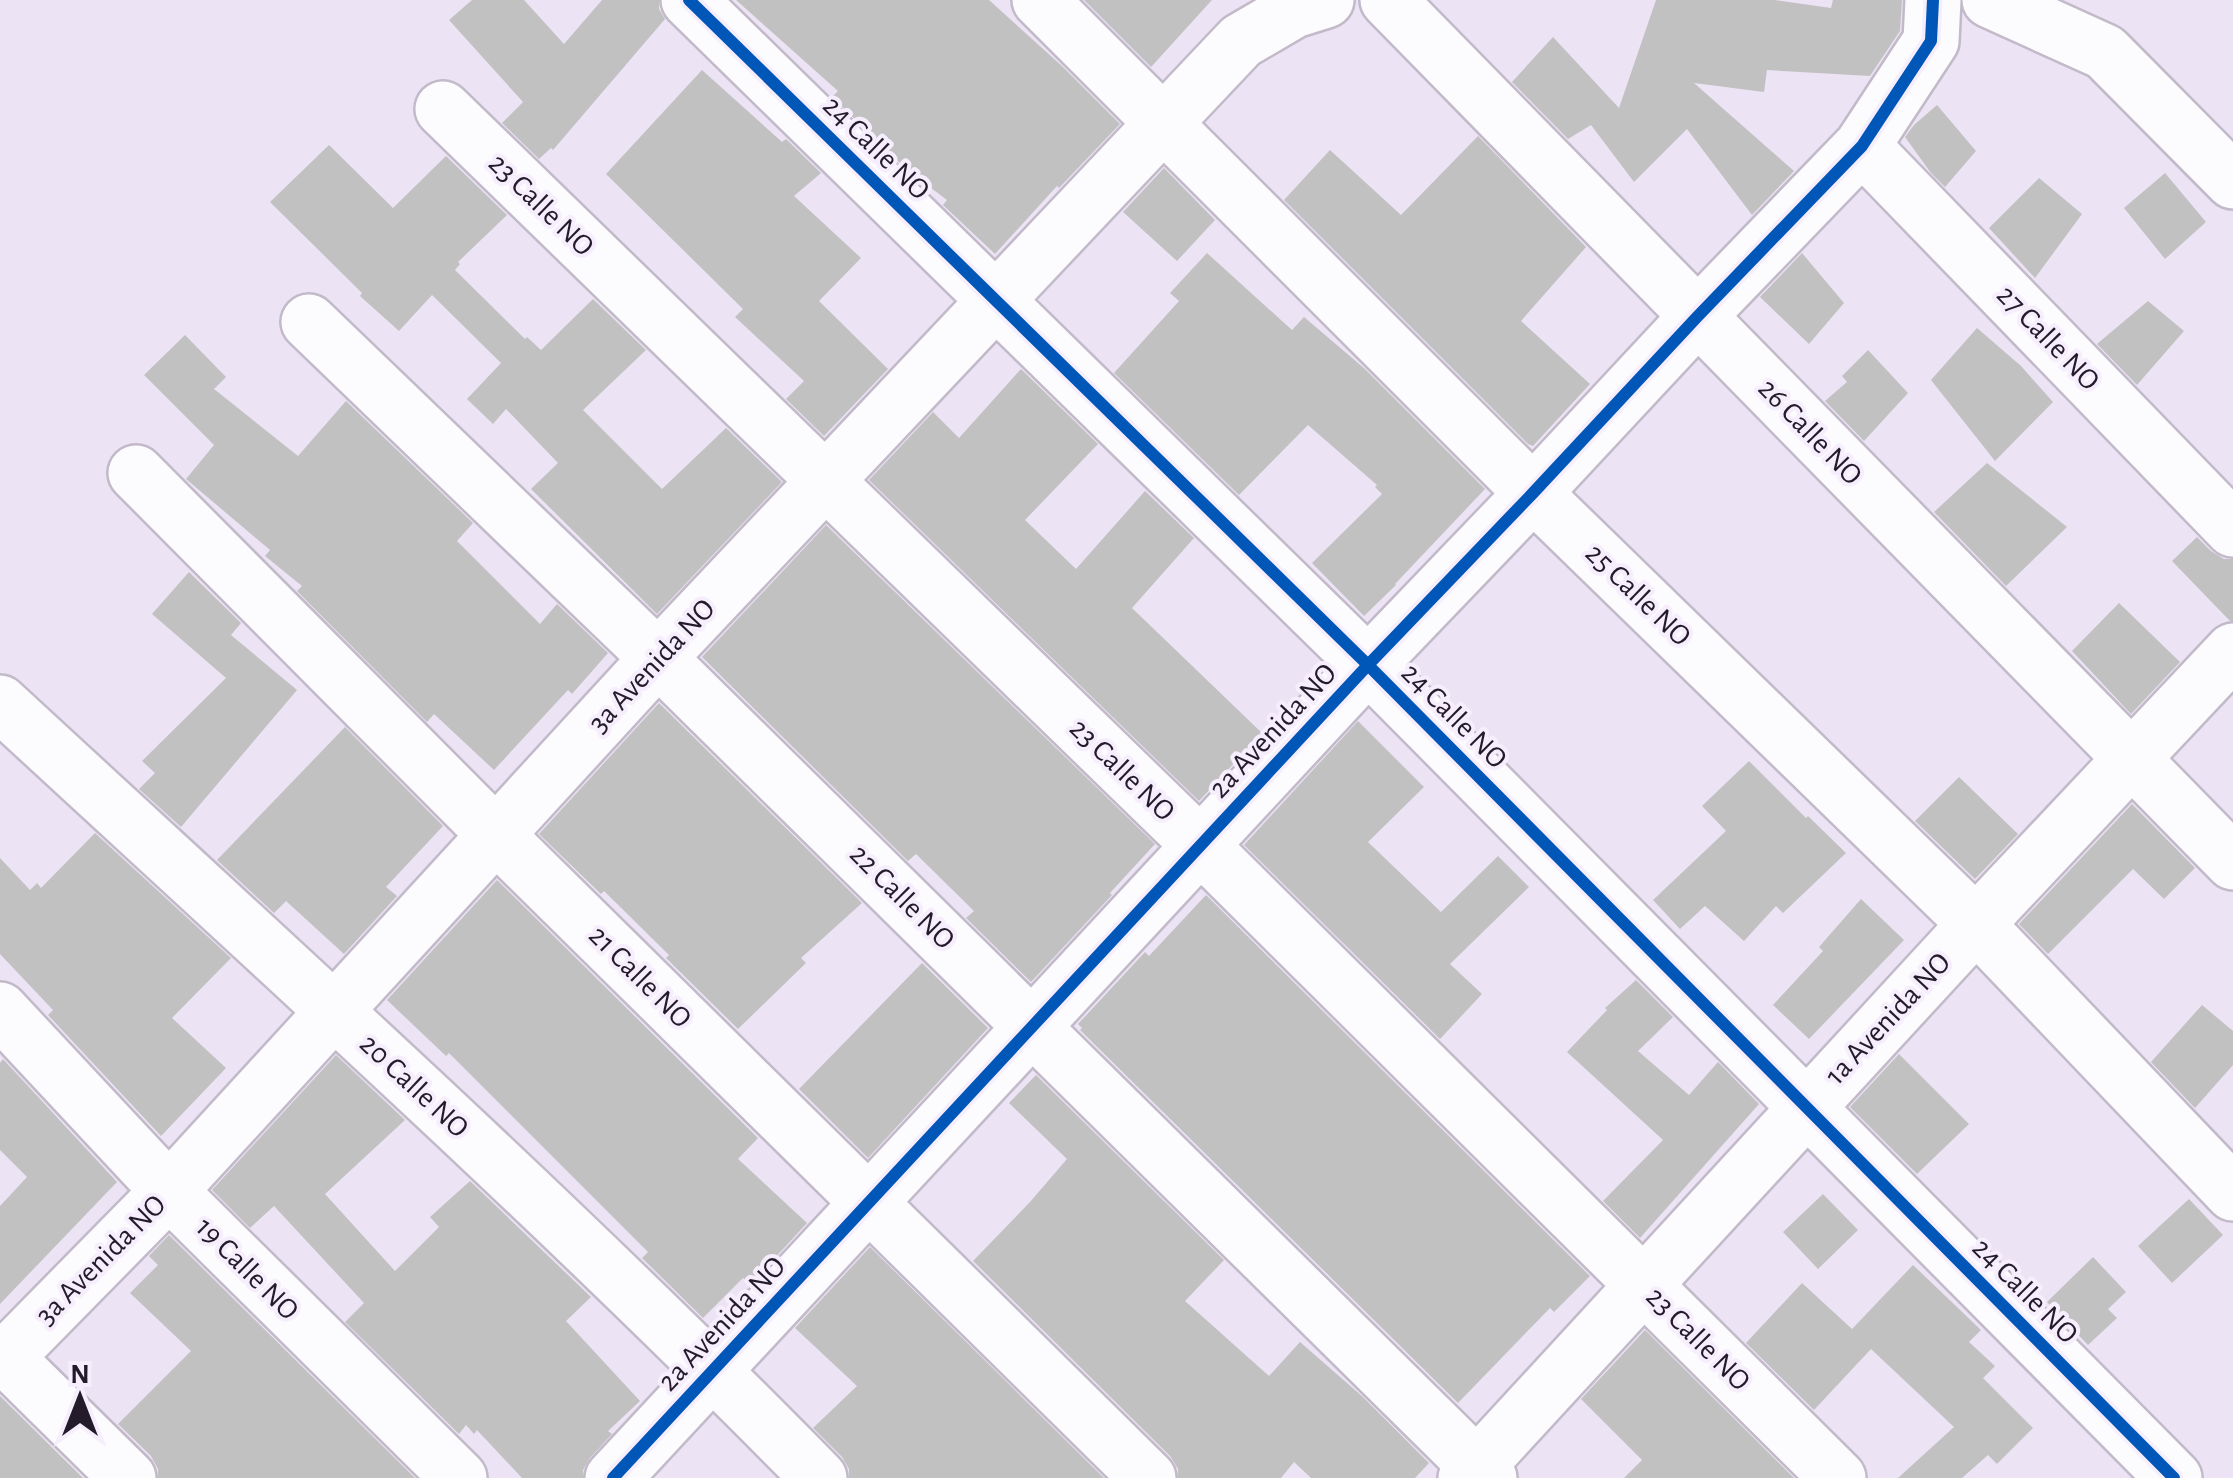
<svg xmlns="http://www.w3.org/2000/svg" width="2233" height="1478" font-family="'Alegreya Sans',sans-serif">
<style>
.building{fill:#c2c1c1}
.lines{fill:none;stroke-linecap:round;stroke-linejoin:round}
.minor-casing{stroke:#c2b9c9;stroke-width:60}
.minor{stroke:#fcfbfd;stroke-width:55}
.cycleway-casing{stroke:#f6edfd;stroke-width:19}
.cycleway{stroke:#0057b8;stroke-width:12}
.labels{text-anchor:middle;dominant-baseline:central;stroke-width:8;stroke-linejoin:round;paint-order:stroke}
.street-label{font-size:30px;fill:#231b29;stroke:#f6edfd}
</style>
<rect width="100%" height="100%" fill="#ece3f4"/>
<path class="building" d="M 472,0 L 524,0 L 564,44 L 602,0 L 659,0 L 659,9 L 665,19 L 553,150 L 551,148 L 539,159 L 502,123 L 523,102 L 449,20 Z
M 736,0 L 989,0 L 1063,67 L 1120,124 L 1059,188 L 1057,186 L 995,254 L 943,205 L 947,200 L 907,170 L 832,97 L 838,91 Z
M 1084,0 L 1212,0 L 1151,67 Z
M 1656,0 L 1774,0 L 1831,8 L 1833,0 L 1902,0 L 1900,31 L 1870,76 L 1767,70 L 1764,92 L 1694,83 L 1794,171 L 1752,215 L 1687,129 L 1634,182 L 1591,125 L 1568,139 L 1512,82 L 1553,37 L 1619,108 Z
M 702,70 L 782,142 L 786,139 L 821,173 L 794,196 L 861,258 L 819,301 L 888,369 L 824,436 L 786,399 L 804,381 L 735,317 L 743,309 L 606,174 Z
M 1937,105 L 1976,151 L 1945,187 L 1931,173 L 1905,137 L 1914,125 Z
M 1478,136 L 1586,247 L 1521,321 L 1590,384 L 1533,446 L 1528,444 L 1284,200 L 1330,150 L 1401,215 Z
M 329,145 L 393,208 L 446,156 L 507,215 L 458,262 L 460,264 L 455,270 L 525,339 L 527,337 L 541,350 L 593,299 L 646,350 L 583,410 L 662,489 L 726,428 L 782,482 L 657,614 L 531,489 L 558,463 L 506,409 L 493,424 L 467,399 L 501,363 L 432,295 L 399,331 L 360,296 L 362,293 L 270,202 Z
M 1164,168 L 1215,220 L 1177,261 L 1123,212 Z
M 2165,173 L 2206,222 L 2165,259 L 2124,208 Z
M 2039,178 L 2082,214 L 2035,278 L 1989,228 Z
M 1207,253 L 1292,330 L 1304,317 L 1365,369 L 1485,489 L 1395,584 L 1396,585 L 1364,616 L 1312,563 L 1382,494 L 1375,487 L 1377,485 L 1308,425 L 1239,495 L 1114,373 L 1179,301 L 1170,293 Z
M 1802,253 L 1844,303 L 1809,344 L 1760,297 Z
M 2148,301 L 2184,331 L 2137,385 L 2097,344 Z
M 1977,328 L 2021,366 L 2053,402 L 1995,461 L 1931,380 Z
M 185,335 L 226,377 L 214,389 L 298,456 L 346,401 L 473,523 L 457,541 L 540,624 L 557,604 L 608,653 L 572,694 L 568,690 L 494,770 L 434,714 L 427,722 L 297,591 L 302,586 L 265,556 L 270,550 L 186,479 L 214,445 L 144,375 Z
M 1868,350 L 1908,393 L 1864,441 L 1825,401 L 1847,382 L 1842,376 Z
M 1021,369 L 1098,444 L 1025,520 L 1076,569 L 1145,491 L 1194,538 L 1132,608 L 1262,733 L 1199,801 L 869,480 L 933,412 L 959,438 Z
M 1987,463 L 2067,527 L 2006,586 L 1934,512 Z
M 826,525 L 1155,844 L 1110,893 L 1112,895 L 1031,982 L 966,918 L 974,911 L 916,854 L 908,861 L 702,657 Z
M 2197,537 L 2211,551 L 2224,559 L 2233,559 L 2233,621 L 2230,621 L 2172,561 Z
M 189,572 L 241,623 L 231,635 L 297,690 L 181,827 L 139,789 L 155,773 L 142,761 L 226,678 L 152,614 Z
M 2119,603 L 2180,662 L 2131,714 L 2072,651 Z
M 659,703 L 862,903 L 801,958 L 806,963 L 738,1029 L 666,958 L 669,955 L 604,891 L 601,894 L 539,834 Z
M 1358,721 L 1424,787 L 1368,842 L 1441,912 L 1498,856 L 1529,887 L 1450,964 L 1482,994 L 1440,1039 L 1244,845 Z
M 345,727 L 443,826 L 386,887 L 397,896 L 344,954 L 286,901 L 274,913 L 217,860 Z
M 1749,761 L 1806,818 L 1808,816 L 1846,853 L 1783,913 L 1776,906 L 1744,941 L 1705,906 L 1680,929 L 1653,900 L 1726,831 L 1702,806 Z
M 1959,777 L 2018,834 L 1975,879 L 1915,821 Z
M 2132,804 L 2195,868 L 2164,899 L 2133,869 L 2048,954 L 2019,924 Z
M 95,833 L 231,958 L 172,1018 L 226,1068 L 161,1136 L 48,1015 L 53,1010 L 0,954 L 0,858 L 30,890 L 37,883 L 41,888 Z
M 497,880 L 758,1138 L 738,1159 L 807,1223 L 750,1285 L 743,1278 L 703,1318 L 642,1258 L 648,1252 L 449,1053 L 446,1056 L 387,1000 Z
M 1206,895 L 1590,1276 L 1554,1312 L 1550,1308 L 1458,1403 L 1080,1030 L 1082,1028 L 1078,1024 L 1145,952 L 1149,956 Z
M 1861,899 L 1904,940 L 1809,1039 L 1773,1005 L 1823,951 L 1819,947 Z
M 922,963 L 988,1028 L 868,1158 L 799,1089 Z
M 1636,980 L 1673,1017 L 1638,1051 L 1689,1095 L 1718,1062 L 1759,1104 L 1640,1238 L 1603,1201 L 1663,1140 L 1567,1052 L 1607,1010 L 1605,1008 Z
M 2202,1005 L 2233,1031 L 2233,1065 L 2195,1108 L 2151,1062 Z
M 1899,1054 L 1969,1124 L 1917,1174 L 1850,1107 Z
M 336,1055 L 405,1120 L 325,1194 L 395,1271 L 439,1227 L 430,1217 L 470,1181 L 591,1297 L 566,1321 L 640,1401 L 608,1431 L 612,1434 L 590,1458 L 583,1470 L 583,1478 L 522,1478 L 477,1430 L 474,1434 L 466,1425 L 459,1434 L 345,1322 L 364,1303 L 274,1206 L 250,1228 L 212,1190 Z
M 3,1059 L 117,1182 L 0,1304 L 0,1206 L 27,1177 L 0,1150 L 0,1063 Z
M 1036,1075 L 1224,1260 L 1185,1301 L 1269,1376 L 1300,1342 L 1363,1397 L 1429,1463 L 1415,1478 L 1311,1478 L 1294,1462 L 1281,1478 L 1178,1478 L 1178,1469 L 1170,1456 L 973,1261 L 1030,1202 L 1067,1159 L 1009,1103 Z
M 1823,1194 L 1858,1230 L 1818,1269 L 1783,1232 Z
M 2189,1199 L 2223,1235 L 2172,1283 L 2138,1246 Z
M 169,1235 L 415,1478 L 158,1478 L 158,1469 L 151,1456 L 118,1424 L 191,1351 L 130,1293 L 158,1265 L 149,1256 Z
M 870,1247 L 1104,1478 L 849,1478 L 849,1469 L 842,1457 L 813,1428 L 857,1386 L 795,1328 Z
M 2093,1257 L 2126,1292 L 2108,1309 L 2117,1318 L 2088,1345 L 2047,1302 Z
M 1913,1265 L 1981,1330 L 1969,1342 L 1995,1366 L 1983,1378 L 2033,1428 L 1997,1464 L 1988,1455 L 1962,1478 L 1898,1478 L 1954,1427 L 1871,1349 L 1814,1410 L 1746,1343 L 1802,1283 L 1852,1329 Z
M 1645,1330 L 1794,1478 L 1624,1478 L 1642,1460 L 1581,1399 Z
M 0,1396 L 83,1478 L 0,1478 Z"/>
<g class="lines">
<g class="minor-casing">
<path id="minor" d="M 689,0 L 1368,665 L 2174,1478
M 1040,0 L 1533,493 L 1976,924 L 2233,1193
M 1388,0 L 2233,862
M 1990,0 L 2105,52 L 2233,181
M 443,109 L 1201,846 L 1838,1478
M 1862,146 L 2233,529
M 309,322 L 658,658 L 1489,1478
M 136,473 L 496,835 L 1148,1478
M 0,703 C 276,958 556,1210 819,1478
M 0,1010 L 169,1191 L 459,1478
M 0,1352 L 128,1478
M 0,1363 L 169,1191 L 658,658 L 1241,41 L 1294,10 L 1326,0
M 613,1478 L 1368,665 L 1533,493 L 1697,317 L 1862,146 L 1931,41 L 1933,0
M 1466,1478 L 1976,924 L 2233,651"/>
</g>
<use href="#minor" class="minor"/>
<g class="cycleway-casing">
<path id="cycleway" d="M 689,0 L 1368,665 L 2174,1478
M 613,1478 L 1368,665 L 1533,493 L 1697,317 L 1862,146 L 1931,41 L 1933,0"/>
</g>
<use href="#cycleway" class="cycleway"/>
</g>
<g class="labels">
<g class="street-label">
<text transform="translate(876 148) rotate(44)">24 Calle NO</text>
<text transform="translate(541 205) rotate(44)">23 Calle NO</text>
<text transform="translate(2048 338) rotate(46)">27 Calle NO</text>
<text transform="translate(1810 432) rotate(46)">26 Calle NO</text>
<text transform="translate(1638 595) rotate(44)">25 Calle NO</text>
<text transform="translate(652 666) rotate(-47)">3a Avenida NO</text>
<text transform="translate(1454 716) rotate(45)">24 Calle NO</text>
<text transform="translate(1273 731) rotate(-47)">2a Avenida NO</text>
<text transform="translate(1122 770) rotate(44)">23 Calle NO</text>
<text transform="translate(902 897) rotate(45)">22 Calle NO</text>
<text transform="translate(640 977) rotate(45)">21 Calle NO</text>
<text transform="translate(1888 1019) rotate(-47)">1a Avenida NO</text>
<text transform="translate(414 1086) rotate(43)">20 Calle NO</text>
<text transform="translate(101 1260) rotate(-45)">3a Avenida NO</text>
<text transform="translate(247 1269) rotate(45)">19 Calle NO</text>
<text transform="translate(2025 1291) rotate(45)">24 Calle NO</text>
<text transform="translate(722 1324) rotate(-47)">2a Avenida NO</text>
<text transform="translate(1698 1339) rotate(45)">23 Calle NO</text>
</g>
</g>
<g transform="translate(80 1398)" stroke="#f6edfd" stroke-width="8" paint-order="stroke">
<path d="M0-8L18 38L0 25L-18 38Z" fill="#231b29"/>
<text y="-15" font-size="28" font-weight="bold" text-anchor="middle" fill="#231b29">N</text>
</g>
</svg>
